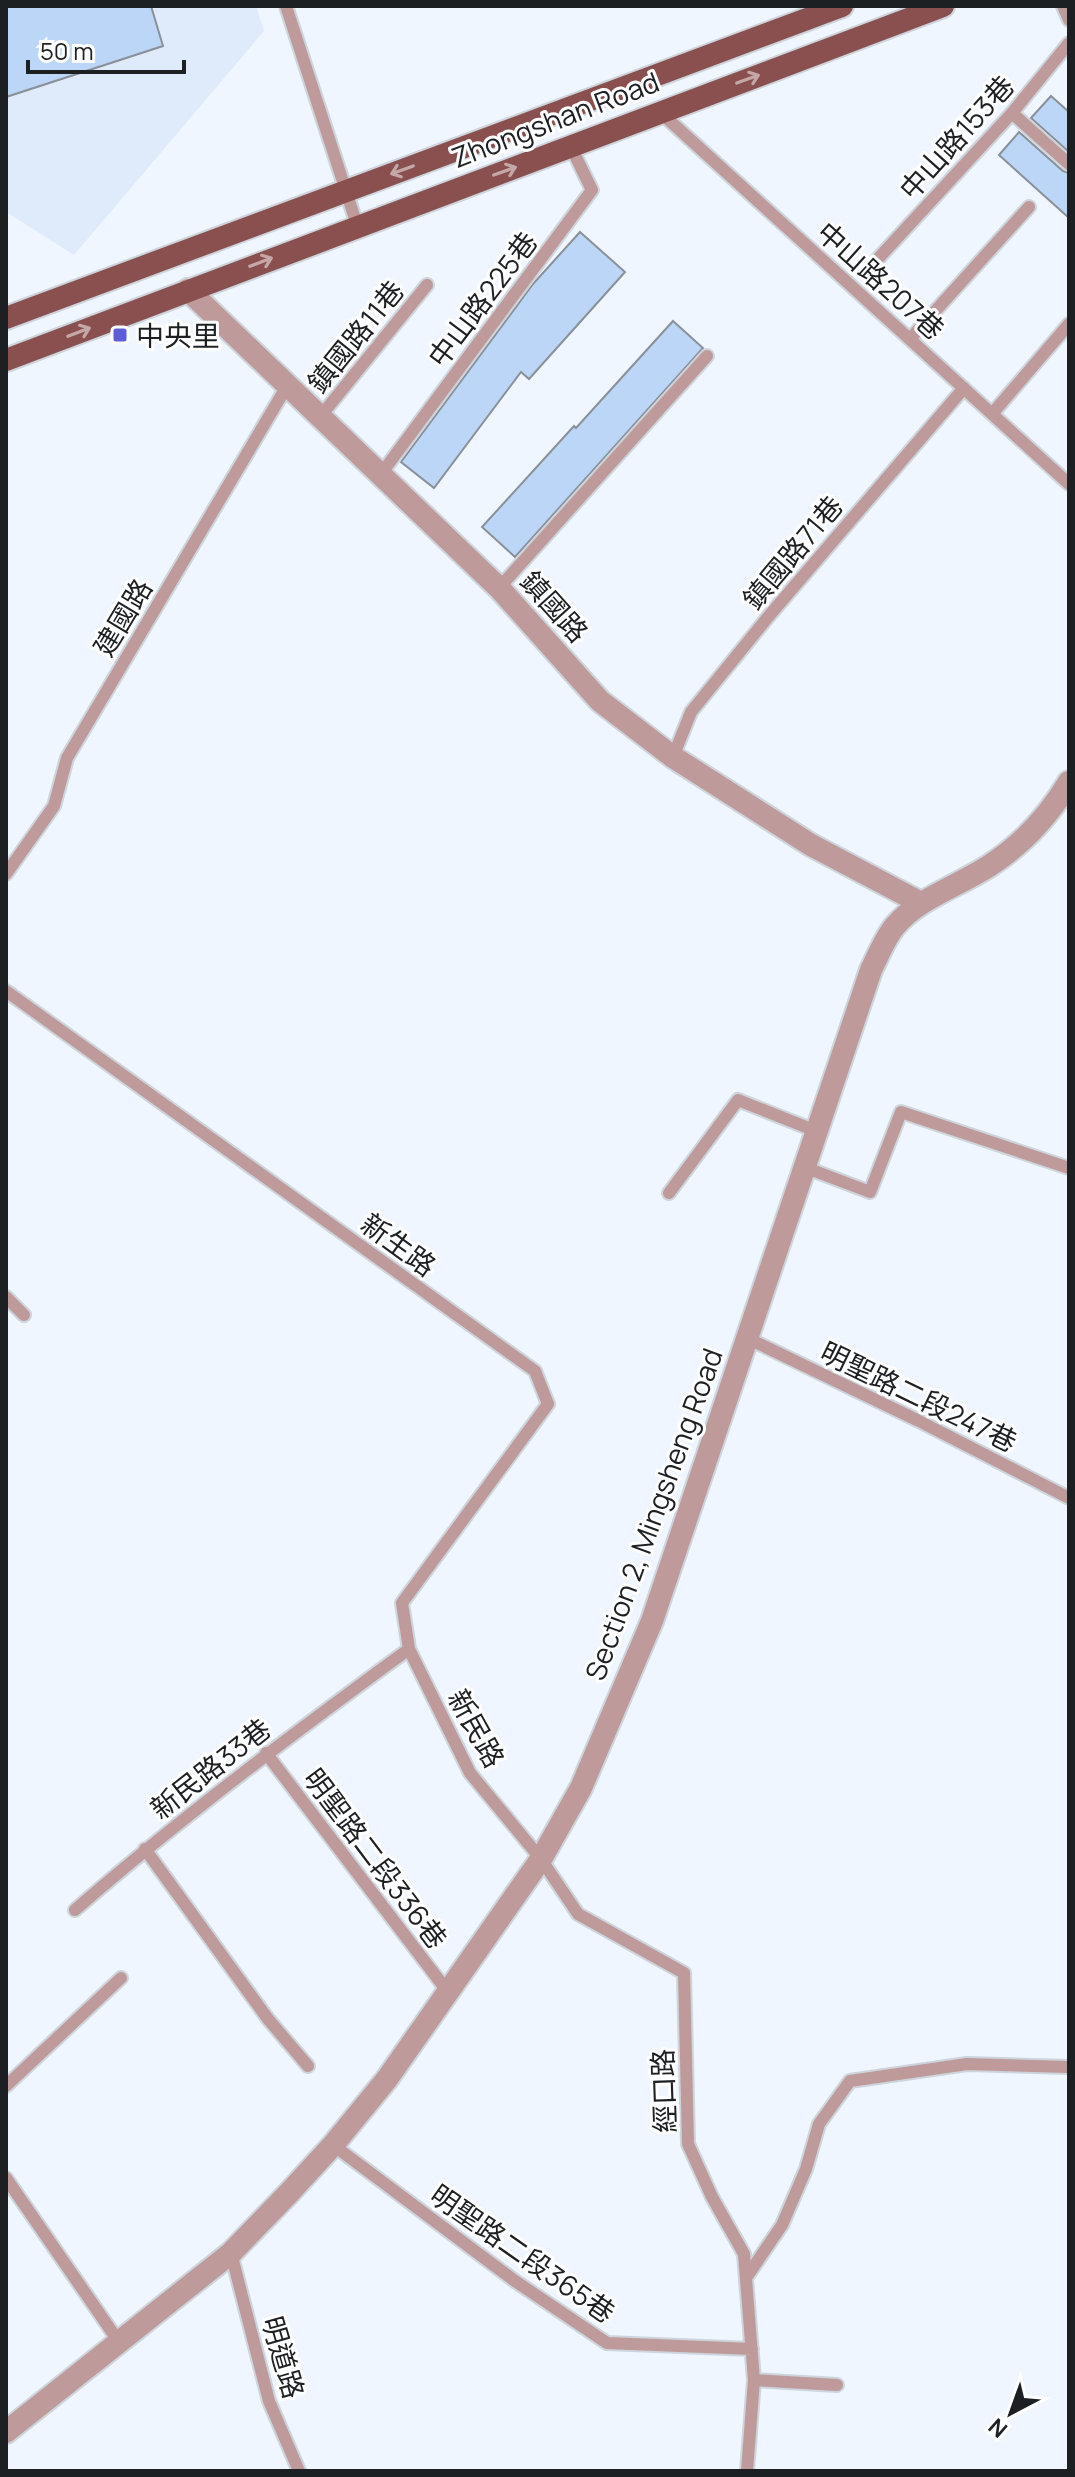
<svg xmlns="http://www.w3.org/2000/svg" width="1075" height="2477" font-family="Manrope,'Noto Sans TC',sans-serif">
<style>
.built{fill:#dfebfa}
.building{fill:#bcd6f8;stroke:#8a9098;stroke-width:2}
.lines{fill:none;stroke-linecap:round;stroke-linejoin:round}
.service-casing{stroke:#cdd4dc;stroke-width:16}
.minor-casing{stroke:#cdd4dc;stroke-width:26}
.tertiary-casing{stroke:#cdd4dc;stroke-width:26}
.primary-casing{stroke:#cdd4dc;stroke-width:26}
.service{stroke:#be9b9a;stroke-width:12}
.minor{stroke:#be9b9a;stroke-width:22}
.tertiary{stroke:#be9b9a;stroke-width:22}
.primary{stroke:#8a5050;stroke-width:22}
.oneway{stroke:#c4a8a8}
.poi-dot{fill:#5c5fd7;stroke:#fff;stroke-width:3}
.labels{text-anchor:middle;dominant-baseline:central;stroke-width:6;stroke-linejoin:round;paint-order:stroke}
.street-label{font-size:28px;fill:#1d2023;stroke:#fff}
.poi-label{font-size:28px;fill:#1d2023;stroke:#fff;text-anchor:start}
</style>
<rect width="100%" height="100%" fill="#eff6ff"/>
<path class="built" d="M 6,6 L 256,6 L 264,31 L 74,255 L 6,212 Z"/>
<path class="building" d="M 6,6 L 151,6 L 163,46 L 6,97 Z
M 1051,96 L 1069,112 L 1069,152 L 1031,118 Z
M 1019,132 L 1063,171 L 1069,173 L 1069,218 L 999,155 Z
M 580,232 L 625,272 L 529,379 L 521,372 L 434,488 L 401,462 L 533,284 Z
M 673,321 L 703,348 L 515,557 L 482,527 L 574,426 L 576,428 Z"/>
<g class="lines">
<g class="service-casing">
<path id="service" d="M 286,6 L 357,225
M 1063,6 L 1069,20
M 660,112 L 1069,484
M 1012,113 L 1069,164
M 876,261 L 1012,113 L 1069,43
M 910,339 L 1029,207
M 992,414 L 1069,324
M 320,417 L 427,285
M 381,474 L 592,190 L 571,147
M 499,588 L 707,356
M 673,757 L 691,712 L 768,617 L 964,388
M 6,874 L 54,806 L 67,758 L 287,386
M 6,991 L 535,1371 L 548,1404 L 402,1603 L 409,1649 L 470,1773 L 541,1859 L 578,1914 L 684,1973 L 688,2144 L 712,2197 L 744,2254 L 754,2380 L 837,2385
M 804,1167 L 870,1192 L 901,1112 L 1069,1168
M 669,1193 L 738,1100 L 816,1131
M 6,1297 L 24,1315
M 747,1338 L 917,1420 L 1069,1498
M 266,1753 L 448,1992
M 145,1849 L 268,2019 L 308,2066
M 75,1910 C 182,1817 294,1733 409,1649
M 6,2086 L 121,1978
M 333,2145 L 515,2281 L 607,2343 L 752,2349
M 6,2178 L 119,2342
M 231,2253 L 269,2401 L 299,2471
M 746,2278 L 782,2225 L 806,2169 L 819,2124 L 850,2081 L 967,2064 L 1069,2067
M 747,2471 L 754,2380"/>
</g>
<g class="minor-casing">
<path id="minor" d="M 188,290 L 499,588 L 600,701 L 673,757 L 811,845 L 921,903"/>
</g>
<g class="tertiary-casing">
<path id="tertiary" d="M 6,2432 L 231,2253 L 288,2194 L 333,2145 L 387,2079 L 541,1859 L 581,1788 L 652,1621 L 871,970 C 878,956 885,938 895,926 C 919,898 958,886 989,866 C 1023,844 1048,817 1069,782"/>
</g>
<g class="primary-casing">
<path id="primary" d="M 6,318 L 842,6
M 6,360 L 943,6"/>
</g>
<use href="#service" class="service"/>
<use href="#minor" class="minor"/>
<use href="#tertiary" class="tertiary"/>
<use href="#primary" class="primary"/>
</g>
<defs><path id="oneway-shaft" d="M-6 0H5M1.5-3L5.5 0L1.5 3" fill="none" stroke-width="1.6" stroke-linecap="round" stroke-linejoin="round" transform="scale(2)"/></defs>
<g class="oneway">
<use href="#oneway-shaft" transform="translate(748 79) rotate(-20)"/>
<use href="#oneway-shaft" transform="translate(402 170) rotate(160)"/>
<use href="#oneway-shaft" transform="translate(505 171) rotate(-20)"/>
<use href="#oneway-shaft" transform="translate(261 262) rotate(-21)"/>
<use href="#oneway-shaft" transform="translate(79 332) rotate(-21)"/>
</g>
<rect class="poi-dot" x="112" y="327" width="16" height="16" rx="4"/>
<g class="labels">
<g class="street-label">
<text transform="translate(555 119) rotate(-21)">Zhongshan Road</text>
<text transform="translate(956 137) rotate(-48)">中山路153巷</text>
<text transform="translate(881 280) rotate(42)">中山路207巷</text>
<text transform="translate(482 299) rotate(-53)">中山路225巷</text>
<text transform="translate(355 336) rotate(-51)">鎮國路11巷</text>
<text transform="translate(792 552) rotate(-50)">鎮國路71巷</text>
<text transform="translate(555 606) rotate(48)">鎮國路</text>
<text transform="translate(122 617) rotate(-59)">建國路</text>
<text transform="translate(399 1244) rotate(36)">新生路</text>
<text transform="translate(919 1396) rotate(26)">明聖路二段247巷</text>
<text transform="translate(653 1514) rotate(-70)">Section 2, Mingsheng Road</text>
<text transform="translate(477 1728) rotate(61)">新民路</text>
<text transform="translate(210 1768) rotate(-38)">新民路33巷</text>
<text transform="translate(376 1858) rotate(53)">明聖路二段336巷</text>
<text transform="translate(663 2091) rotate(-92)">經口路</text>
<text transform="translate(523 2253) rotate(35)">明聖路二段365巷</text>
<text transform="translate(284 2357) rotate(74)">明道路</text>
</g>
<g class="poi-label">
<text x="136" y="335">中央里</text>
</g>
</g>
<rect width="1075" height="2477" fill="none" stroke="#1d2023" stroke-width="16"/>
<g transform="translate(1011 2413) rotate(221)" stroke="#ffffff" stroke-width="6" paint-order="stroke">
<path d="M0-6L14 30L0 20L-14 30Z" fill="#1d2023"/>
<text y="-12" font-size="22" font-weight="bold" text-anchor="middle" fill="#1d2023">N</text>
</g>
<path d="M28 60v12h156v-12" fill="none" stroke="#1d2023" stroke-width="4"/>
<text x="40" y="60" font-size="24" fill="#1d2023" stroke="#ffffff" stroke-width="6" paint-order="stroke">50 m</text>
</svg>
